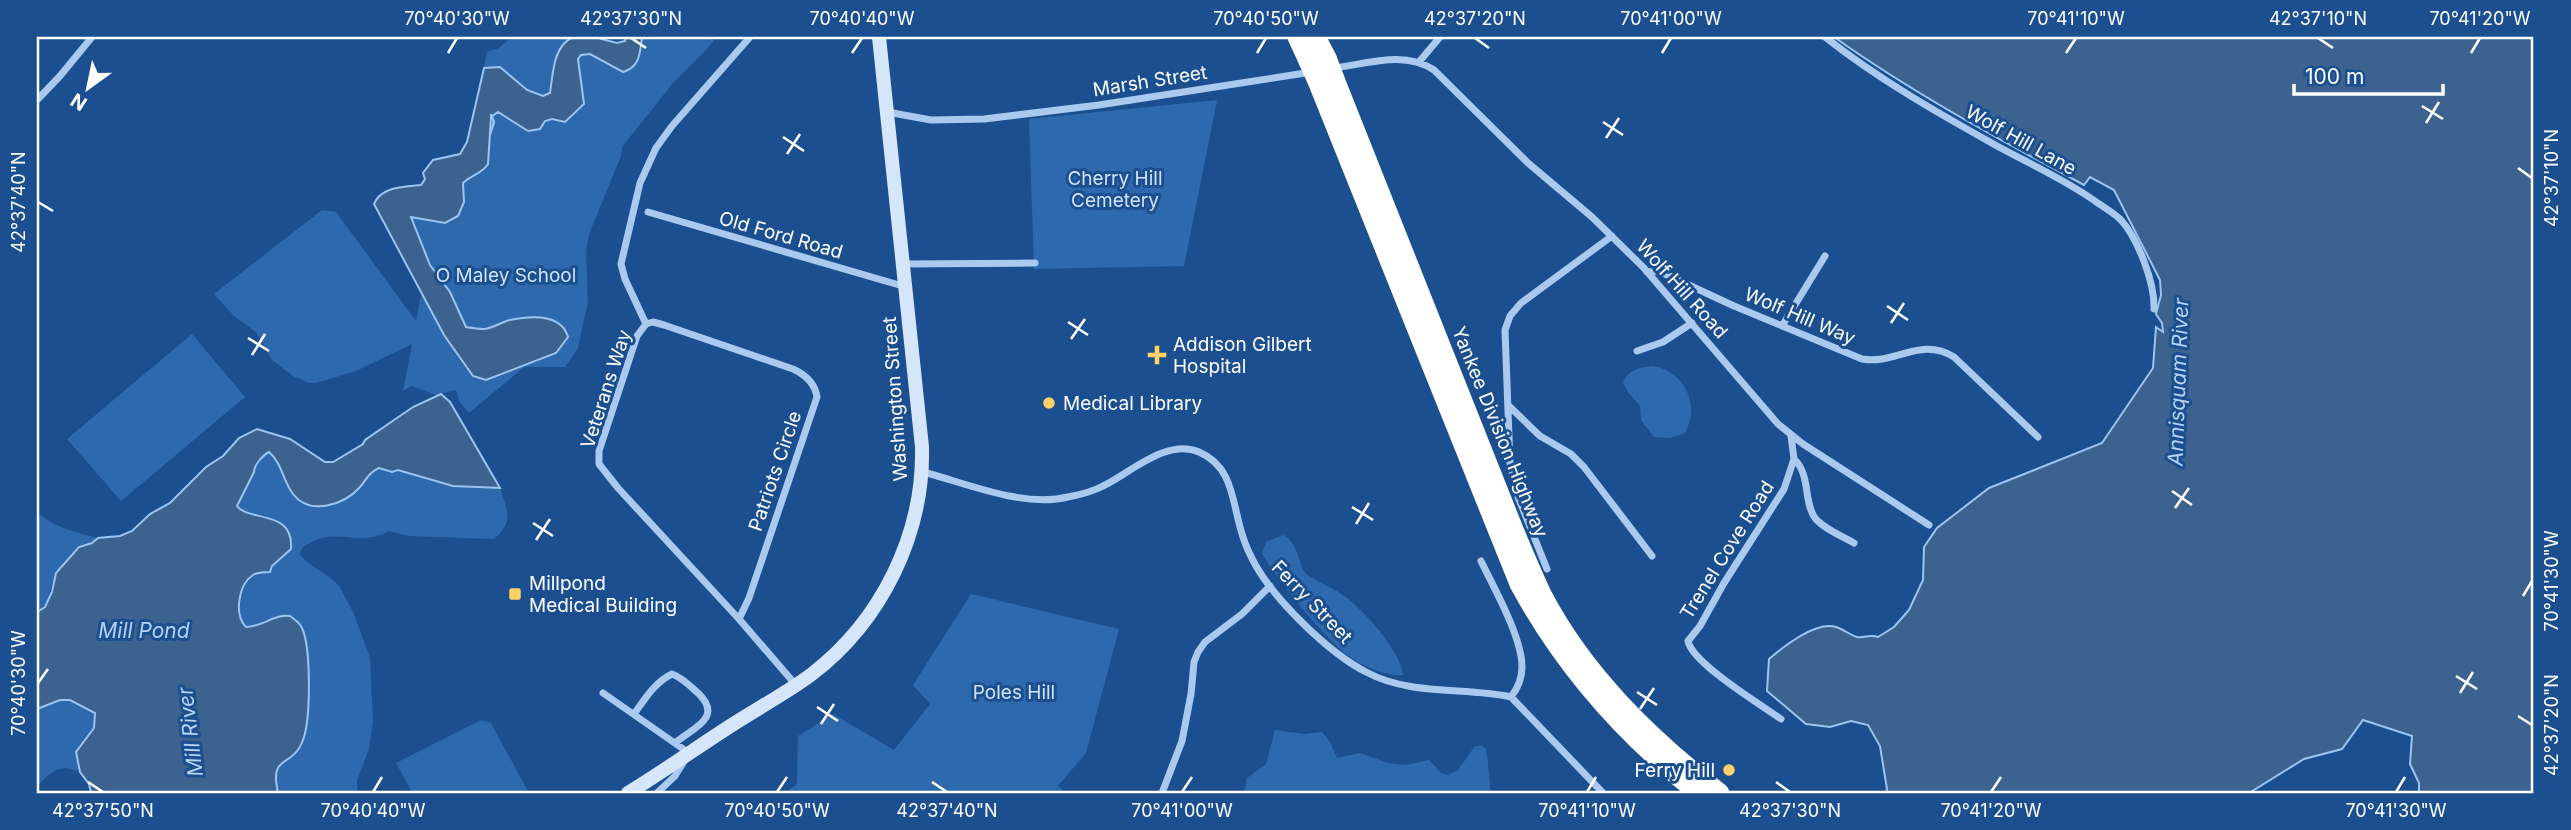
<svg xmlns="http://www.w3.org/2000/svg" width="2571" height="830" font-family="Inter,sans-serif">
<style>
.green{fill:#2e69ad}
.water{fill:#3c6290;stroke:#9cc4f0;stroke-width:2}
.lines{fill:none;stroke-linecap:round;stroke-linejoin:round}
.stream{stroke:#9cc4f0;stroke-width:2.5}
.minor{stroke:#a9c9ee;stroke-width:7}
.secondary{stroke:#d6e6fa;stroke-width:14}
.motorway{stroke:#fff;stroke-width:19}
.motorway-bridge{stroke:#fff;stroke-width:19}
.ticks{fill:none;stroke:#fff;stroke-width:2.5}
.poi-dot{fill:#ffd166;stroke:#1b4f8f;stroke-width:2.5}
.labels{text-anchor:middle;dominant-baseline:central;stroke-width:6;stroke-linejoin:round;paint-order:stroke}
.street-label{font-size:19px;fill:#fff;stroke:#1b4f8f}
.park-label{font-size:19px;fill:#cfe3fa;stroke:#1b4f8f}
.poi-label{font-size:19px;fill:#fff;stroke:#1b4f8f;text-anchor:start}
.water-label{font-size:21px;font-style:italic;fill:#b5d3f5;stroke:#1b4f8f}
.neatline{fill:none;stroke:#fff;stroke-width:2.5}
.ticks-label{font-size:18px;text-anchor:middle;fill:#fff}
</style>
<rect width="100%" height="100%" fill="#1b4f8f"/>
<path class="green" d="M 512,37 L 573,37 C 552,46 553,74 549,93 L 542,96 L 527,90 L 500,67 L 484,68 L 487,52 L 499,48 Z
M 642,37 L 716,37 L 709,47 L 673,83 L 622,147 L 621,156 L 589,234 L 586,252 L 588,301 L 578,348 L 565,367 L 524,367 L 469,413 L 459,401 L 456,390 L 436,395 L 411,386 L 403,391 L 412,344 L 356,371 L 316,383 L 309,383 L 293,376 L 272,360 L 256,332 L 234,316 L 214,294 L 322,210 L 336,212 L 416,321 L 420,299 L 434,271 L 411,217 L 445,223 L 464,202 L 462,183 C 471,175 482,174 488,164 L 491,117 L 498,111 L 521,125 L 551,119 L 565,122 L 584,104 L 578,59 L 581,54 L 590,54 L 622,72 L 641,51 Z
M 1217,100 L 1184,266 L 1034,269 L 1029,119 Z
M 192,334 L 245,397 L 121,501 L 67,439 Z
M 1652,366 C 1684,370 1701,405 1685,433 L 1670,438 L 1654,437 L 1641,420 L 1640,406 L 1628,392 L 1623,382 C 1630,369 1638,368 1652,366 Z
M 270,452 L 281,469 L 290,490 L 361,486 L 364,480 L 379,468 L 392,472 L 398,470 L 453,486 L 500,488 C 507,510 515,521 494,539 L 408,536 L 389,531 C 357,549 334,523 302,548 L 300,555 C 312,568 329,574 340,587 L 354,614 L 370,658 L 373,721 L 369,749 L 357,781 L 358,793 L 278,793 C 274,773 272,765 294,756 L 305,733 L 310,687 L 303,631 L 299,623 L 290,616 C 274,618 262,627 246,627 C 240,621 239,615 240,607 C 242,574 258,576 281,559 L 281,525 L 266,516 L 241,511 L 237,506 C 240,493 258,457 270,452 Z
M 37,512 C 55,528 75,532 98,538 C 92,543 84,544 79,548 C 71,555 59,570 54,579 C 48,592 51,603 37,612 Z
M 1283,535 C 1299,543 1297,561 1306,574 C 1317,582 1329,586 1340,593 C 1361,607 1401,650 1403,675 C 1387,677 1360,665 1347,655 C 1322,634 1277,581 1262,553 L 1266,542 Z
M 971,594 L 1119,629 L 1086,753 L 1058,786 L 1066,793 L 785,793 L 797,784 L 798,736 L 833,714 L 894,750 L 930,704 L 913,685 Z
M 60,700 L 70,700 L 95,713 L 94,728 L 76,752 L 79,769 L 76,771 C 59,762 49,775 37,786 L 37,709 Z
M 481,720 L 491,723 L 529,793 L 412,792 L 396,763 Z
M 1275,730 L 1304,734 L 1322,732 L 1330,742 L 1337,758 L 1360,753 L 1388,763 L 1406,765 L 1429,760 L 1441,773 L 1447,775 L 1458,770 L 1475,746 L 1482,746 L 1486,749 L 1487,754 L 1491,793 L 1244,793 L 1247,778 L 1266,764 Z"/>
<path class="water" d="M 573,37 L 594,37 L 617,43 L 625,41 L 626,37 L 642,37 C 640,53 640,67 623,72 L 590,54 L 581,55 L 578,59 L 584,104 L 565,122 L 552,119 L 545,121 L 540,129 L 528,131 L 498,112 L 491,117 L 488,164 C 482,174 471,175 463,183 L 464,202 L 458,216 L 445,223 L 411,217 L 430,265 L 450,292 L 466,327 C 472,328 478,329 483,329 C 492,329 501,322 510,320 C 530,316 561,313 568,337 L 556,353 L 486,380 L 473,376 L 444,335 L 374,204 C 381,186 405,187 421,185 L 425,179 L 423,173 L 433,160 L 460,154 L 467,142 L 484,68 L 500,67 L 527,90 L 543,96 L 550,93 C 553,74 553,46 573,37 Z
M 1834,37 L 2534,37 L 2534,793 L 2419,793 L 2419,783 L 2410,764 L 2412,736 L 2363,720 L 2342,749 L 2304,759 L 2249,793 L 1886,793 L 1887,789 L 1880,746 L 1868,725 L 1851,721 L 1830,727 L 1806,724 L 1767,691 L 1769,659 C 1784,646 1816,621 1836,627 C 1843,629 1850,635 1857,637 C 1865,638 1870,634 1878,637 L 1894,627 L 1909,610 L 1923,580 L 1924,547 L 1937,528 L 1989,488 L 2102,443 L 2153,368 L 2156,327 L 2163,332 L 2162,323 L 2156,314 L 2161,295 L 2160,280 L 2114,190 L 2090,177 L 2084,185 C 1998,139 1913,93 1834,37 Z
M 441,394 L 450,402 L 500,488 L 453,486 L 398,470 L 392,472 L 379,468 C 369,472 366,480 360,487 C 344,505 310,516 293,494 C 283,481 282,463 269,452 C 263,455 254,465 254,472 L 237,506 C 249,522 294,509 291,549 L 272,566 L 270,572 C 264,572 258,572 253,575 C 238,585 234,615 246,627 C 262,627 274,614 290,616 C 295,620 299,622 302,628 C 311,647 311,719 303,740 C 292,770 269,752 278,793 L 91,793 L 89,784 L 80,772 L 76,752 L 94,728 L 95,713 L 70,700 L 60,700 L 37,709 L 37,612 L 45,607 L 52,592 L 56,573 L 79,547 L 92,543 L 98,538 L 120,536 L 132,531 L 150,514 L 170,503 L 206,467 L 223,456 L 239,438 L 257,429 L 290,439 L 325,462 L 333,462 L 363,444 L 365,440 L 413,407 Z"/>
<g class="lines">
<path class="stream" d="M 490,134 L 494,122 L 491,115"/>
<path class="minor" d="M 1825,37 C 1878,79 1938,113 1997,146 C 2030,164 2064,179 2095,201 C 2103,207 2113,212 2121,220 C 2138,239 2155,283 2154,309
M 1419,62 L 1440,37
M 1334,68 C 1367,64 1404,50 1434,70 L 1528,163 L 1592,217 L 1643,267 L 1778,424 L 1803,444 L 1929,525
M 37,100 L 60,76 L 92,37
M 887,112 L 931,120 L 984,119 L 1099,105 L 1312,72
M 648,212 L 906,287
M 903,264 L 1035,263
M 1647,272 L 1657,271 L 1663,273 L 1734,306 L 1862,359 C 1896,365 1920,336 1954,357 L 2038,437
M 646,324 L 637,336 L 599,451 L 599,464 L 618,488 L 739,619 L 795,684
M 646,324 L 653,322 L 664,325 L 793,369 C 806,375 815,383 817,397 L 749,598 L 739,619
M 646,324 L 625,279 L 621,264 L 640,183 L 656,148 L 672,126 L 750,37
M 1782,326 L 1825,256
M 1637,351 L 1663,342 L 1692,323
M 1509,406 L 1540,436 L 1571,454 L 1584,467 L 1652,556
M 1794,459 C 1811,475 1803,501 1815,518 C 1824,529 1842,536 1854,543
M 923,472 C 966,483 1023,508 1068,497 C 1079,495 1092,492 1103,486 C 1130,473 1167,438 1199,452 C 1235,467 1232,506 1243,537 C 1246,547 1251,557 1256,566 C 1277,602 1329,653 1366,672 C 1411,696 1463,687 1511,697 L 1603,793
M 1481,561 C 1494,588 1522,637 1522,667 C 1522,678 1518,688 1511,697
M 1547,569 L 1518,497 L 1510,464 L 1505,330 L 1510,316 L 1521,303 L 1612,236
M 603,693 L 689,753 L 675,776 L 657,793
M 634,714 C 645,699 655,682 672,674 C 683,678 690,686 699,694 C 723,718 693,728 675,743
M 1781,719 C 1761,705 1692,663 1688,641 L 1700,626 L 1724,583 L 1784,489 L 1794,459 L 1791,436
M 1162,793 L 1182,741 L 1191,694 L 1194,662 L 1198,652 L 1205,642 L 1242,614 L 1270,586"/>
<path class="secondary" d="M 628,793 C 664,771 699,746 735,723 C 760,707 788,692 812,674 C 881,621 924,535 922,447 L 879,37"/>
<path class="motorway" d="M 1297,37 L 1308,61
M 1316,37 L 1327,58
M 1335,79 L 1515,532 C 1524,553 1533,575 1543,596 C 1585,676 1650,738 1720,793
M 1317,81 L 1519,584 C 1564,667 1624,735 1698,793"/>
<path class="motorway-bridge" d="M 1327,58 L 1335,79
M 1308,61 L 1317,81"/>
</g>
<path class="ticks" d="M 631,38 L 646,48M 1475,38 L 1489,48M 2318,38 L 2333,48M 448,53 L 457,38M 852,53 L 862,38M 1257,53 L 1266,38M 1662,53 L 1671,38M 2066,53 L 2076,38M 2471,53 L 2480,38M 2422,106 L 2443,119M 1603,122 L 1623,135M 2426,123 L 2439,102M 783,137 L 804,151M 1606,138 L 1619,118M 787,154 L 800,134M 2518,168 L 2532,178M 38,202 L 53,211M 1887,306 L 1908,320M 1068,322 L 1088,335M 1891,323 L 1904,303M 248,338 L 269,351M 1071,339 L 1085,319M 252,355 L 265,334M 2172,491 L 2192,505M 1352,507 L 1373,520M 2175,508 L 2189,488M 533,523 L 553,536M 1356,524 L 1369,503M 536,540 L 550,519M 2523,596 L 2532,581M 2456,676 L 2477,689M 38,683 L 48,669M 1637,692 L 1657,705M 2460,693 L 2473,672M 817,707 L 838,721M 1640,709 L 1654,688M 2518,716 L 2532,725M 821,724 L 834,704M 88,782 L 103,792M 932,782 L 947,792M 1776,782 L 1790,792M 373,792 L 382,777M 777,792 L 787,777M 1182,792 L 1192,777M 1587,792 L 1596,777M 1991,792 L 2001,777M 2396,792 L 2405,777"/>
<g class="poi-dot">
<path d="M1153.5 344.5h7v7h7v7h-7v7h-7v-7h-7v-7h7z"/>
<circle cx="1049" cy="403" r="7"/>
<rect x="508" y="587" width="14" height="14" rx="3.5"/>
<circle cx="1729" cy="770" r="7"/>
</g>
<g class="labels">
<g class="street-label">
<text transform="translate(1150 81) rotate(-9)">Marsh Street</text>
<text transform="translate(2021 140) rotate(29)">Wolf Hill Lane</text>
<text transform="translate(781 235) rotate(16)">Old Ford Road</text>
<text transform="translate(1682 289) rotate(48)">Wolf Hill Road</text>
<text transform="translate(1800 316) rotate(23)">Wolf Hill Way</text>
<text transform="translate(606 389) rotate(-72)">Veterans Way</text>
<text transform="translate(895 399) rotate(-94)">Washington Street</text>
<text transform="translate(1500 432) rotate(68)">Yankee Division Highway</text>
<text transform="translate(775 471) rotate(-71)">Patriots Circle</text>
<text transform="translate(1727 550) rotate(-58)">Trenel Cove Road</text>
<text transform="translate(1312 602) rotate(46)">Ferry Street</text>
</g>
<g class="park-label">
<text x="1115" y="178">Cherry Hill<tspan x="1115" dy="22">Cemetery</tspan></text>
<text x="506" y="275">O Maley School</text>
<text x="1014" y="692">Poles Hill</text>
</g>
<g class="poi-label">
<text x="1173" y="344">Addison Gilbert<tspan x="1173" dy="22">Hospital</tspan></text>
<text x="1063" y="403">Medical Library</text>
<text x="529" y="583">Millpond<tspan x="529" dy="22">Medical Building</tspan></text>
<text x="1715" y="770" text-anchor="end">Ferry Hill</text>
</g>
<g class="water-label">
<text transform="translate(2178 382) rotate(-88)">Annisquam River</text>
<text x="144" y="630">Mill Pond</text>
<text transform="translate(190 732) rotate(-97)">Mill River</text>
</g>
</g>
<rect width="2571" height="830" fill="none" stroke="#1b4f8f" stroke-width="77"/>
<g transform="translate(88 88) rotate(213)" stroke="#1b4f8f" stroke-width="5" paint-order="stroke">
<path d="M0-5L12 26L0 18L-12 26Z" fill="#ffffff"/>
<text y="-10" font-size="19" font-weight="bold" text-anchor="middle" fill="#ffffff">N</text>
</g>
<path d="M2294 84v10h149v-10" fill="none" stroke="#ffffff" stroke-width="3.5"/>
<text x="2305" y="84" font-size="21" fill="#ffffff" stroke="#1b4f8f" stroke-width="5" paint-order="stroke">100 m</text>
<rect x="38" y="38" width="2494" height="754" class="neatline"/>
<g class="ticks-label">
<text x="457" y="25">70°40'30"W</text>
<text x="631" y="25">42°37'30"N</text>
<text x="862" y="25">70°40'40"W</text>
<text x="1266" y="25">70°40'50"W</text>
<text x="1475" y="25">42°37'20"N</text>
<text x="1671" y="25">70°41'00"W</text>
<text x="2076" y="25">70°41'10"W</text>
<text x="2318" y="25">42°37'10"N</text>
<text x="2480" y="25">70°41'20"W</text>
<text transform="translate(2552 178) rotate(-90)" y="6">42°37'10"N</text>
<text transform="translate(19 202) rotate(-90)" y="6">42°37'40"N</text>
<text transform="translate(2552 581) rotate(-90)" y="6">70°41'30"W</text>
<text transform="translate(19 683) rotate(-90)" y="6">70°40'30"W</text>
<text transform="translate(2552 725) rotate(-90)" y="6">42°37'20"N</text>
<text x="103" y="817">42°37'50"N</text>
<text x="373" y="817">70°40'40"W</text>
<text x="777" y="817">70°40'50"W</text>
<text x="947" y="817">42°37'40"N</text>
<text x="1182" y="817">70°41'00"W</text>
<text x="1587" y="817">70°41'10"W</text>
<text x="1790" y="817">42°37'30"N</text>
<text x="1991" y="817">70°41'20"W</text>
<text x="2396" y="817">70°41'30"W</text>
</g>
</svg>
